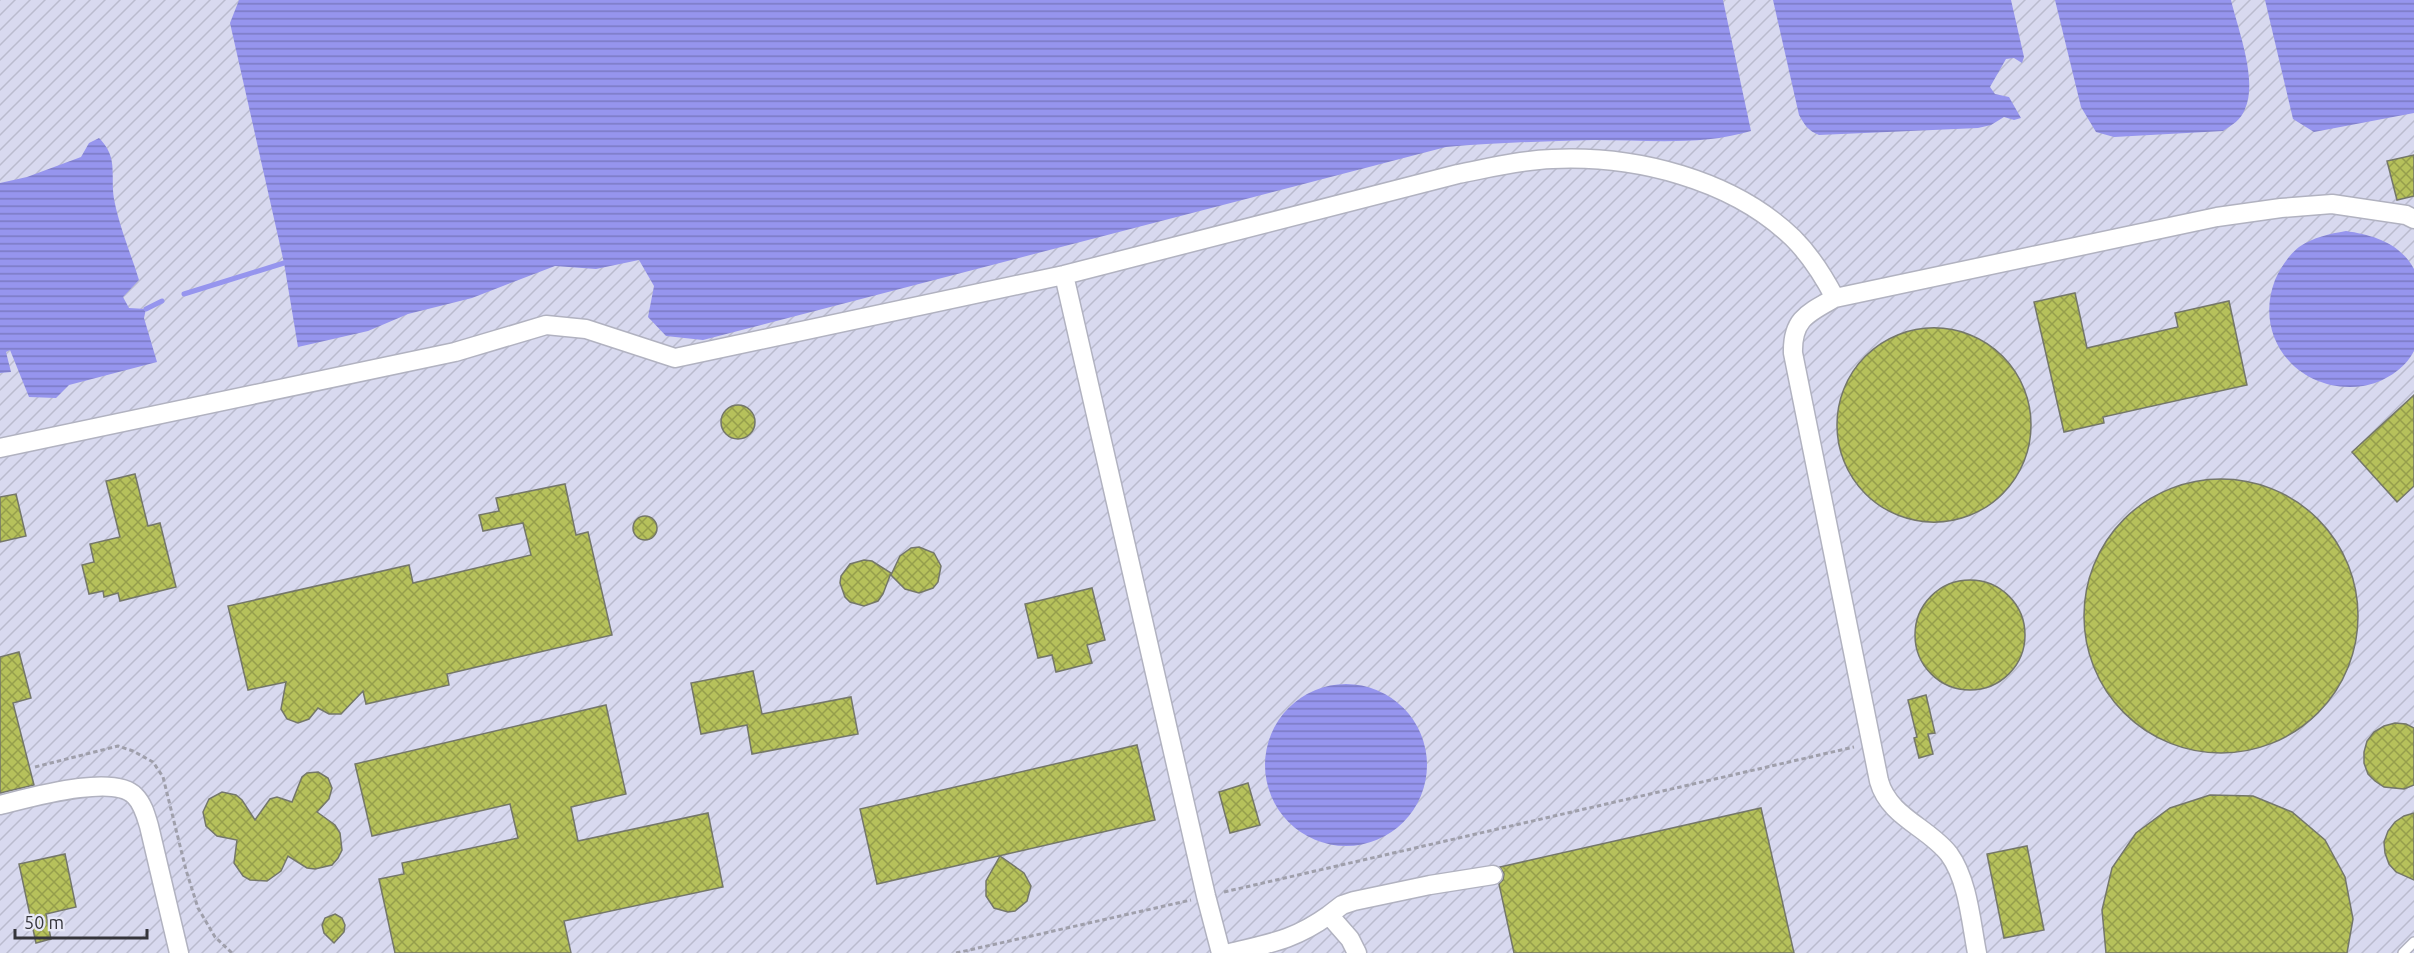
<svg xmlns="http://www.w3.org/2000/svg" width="2414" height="953" font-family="Ubuntu,sans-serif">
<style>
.industrial{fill:url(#industrial-furrows)}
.water{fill:url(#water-rules)}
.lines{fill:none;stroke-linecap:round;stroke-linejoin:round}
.stream{stroke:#9695ee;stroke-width:5}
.building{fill:url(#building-cross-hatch);stroke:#747769;stroke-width:1.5}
.lane-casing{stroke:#b1b2c0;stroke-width:12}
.street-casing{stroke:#b1b2c0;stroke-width:21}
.path{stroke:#9f9fab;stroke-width:3;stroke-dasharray:4.5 3;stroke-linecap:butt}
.lane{stroke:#fff;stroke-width:9}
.street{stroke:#fff;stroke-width:18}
</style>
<defs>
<pattern id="industrial-furrows" width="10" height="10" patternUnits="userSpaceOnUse" patternTransform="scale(1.5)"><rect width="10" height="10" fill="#d8d9ef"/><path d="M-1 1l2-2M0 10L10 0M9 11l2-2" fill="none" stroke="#babbce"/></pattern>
<pattern id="water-rules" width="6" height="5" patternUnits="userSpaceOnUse" patternTransform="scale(1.5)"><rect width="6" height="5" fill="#9695ee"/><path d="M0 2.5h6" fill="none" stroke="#7b7ac2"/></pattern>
<pattern id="building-cross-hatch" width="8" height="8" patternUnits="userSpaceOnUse" patternTransform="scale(1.5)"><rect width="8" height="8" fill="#b6c15b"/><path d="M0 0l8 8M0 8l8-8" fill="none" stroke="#959e4c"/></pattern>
</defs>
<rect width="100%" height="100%" fill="#e7e8f7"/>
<path class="industrial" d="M 0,0 L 2414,0 L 2414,953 L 0,953 Z"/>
<path class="water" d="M 239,0 L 1723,0 L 1751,131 C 1701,146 1646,140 1594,140 C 1545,141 1496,143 1446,147 L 703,340 L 666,336 L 648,317 L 654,286 L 639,260 L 596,269 L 555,266 L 472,298 L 408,314 L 368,331 L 298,347 L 284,263 L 230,23 Z
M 1773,0 L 2011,0 L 2024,57 L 2022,63 L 2014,58 L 2006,59 L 1990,87 L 1995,94 L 2009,97 L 2021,118 L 2014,120 L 2004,117 L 1991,125 L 1978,128 L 1819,135 C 1808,131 1804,124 1799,115 Z
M 2055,0 L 2231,0 C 2238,30 2258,80 2245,109 C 2241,120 2232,125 2223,131 L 2114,137 L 2096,132 L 2081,107 Z
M 2265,0 L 2414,0 L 2414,113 L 2314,132 L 2293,119 Z
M 99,138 C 119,158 110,175 114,199 C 119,226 131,254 139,280 L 123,297 L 129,308 L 146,309 L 144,318 L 157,362 L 69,385 L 56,398 L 29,397 L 10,350 L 6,352 L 11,372 L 0,373 L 0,183 L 27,177 L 81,157 L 89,143 Z
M 2346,231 C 2373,235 2400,243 2414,269 L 2414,351 C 2405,369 2383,383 2363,386 C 2301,395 2252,340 2275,280 C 2280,268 2289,255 2299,247 C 2314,237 2329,234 2346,231 Z
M1265 765a81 81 0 1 1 162 0a81 81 0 1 1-162 0Z"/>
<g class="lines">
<path class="stream" d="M 184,294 L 284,263
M 146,309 L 162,301"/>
</g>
<path class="building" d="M 2414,155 L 2414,196 L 2397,200 L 2387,161 Z
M 2075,293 L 2087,348 L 2178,327 L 2175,313 L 2229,301 L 2247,385 L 2103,417 L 2104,423 L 2064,432 L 2034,302 Z
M1837 425a97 97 0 1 1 194 0a97 97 0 1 1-194 0Z
M 2414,395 L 2414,486 L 2397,502 L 2352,452 Z
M721 422a17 17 0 1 1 34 0a17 17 0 1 1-34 0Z
M 135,474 L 148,526 L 160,523 L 176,587 L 120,601 L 118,593 L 104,597 L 103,591 L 89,594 L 82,565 L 94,562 L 90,544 L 120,537 L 106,481 Z
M2084 616a137 137 0 1 1 274 0a137 137 0 1 1-274 0Z
M 565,484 L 576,535 L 588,532 L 612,635 L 447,674 L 449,685 L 366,704 L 363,691 L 341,714 L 329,714 L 318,708 L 309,719 L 298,723 L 287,719 L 281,709 L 286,682 L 248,690 L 228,606 L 409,565 L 413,583 L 531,555 L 523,523 L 483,531 L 479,515 L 499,511 L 496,498 Z
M 16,494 L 26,536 L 0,542 L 0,497 Z
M633 528a12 12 0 1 1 24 0a12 12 0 1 1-24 0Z
M 919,547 L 934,553 L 941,566 L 938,582 L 933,588 L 919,593 L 905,589 L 891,575 L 900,556 L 911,548 Z
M 864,560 L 872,561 L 891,573 L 883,594 L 878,601 L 864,606 L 850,602 L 845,597 L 840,583 L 841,576 L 850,564 Z
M1915 635a55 55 0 1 1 110 0a55 55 0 1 1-110 0Z
M 1092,588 L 1105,640 L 1087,645 L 1092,663 L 1056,672 L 1052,655 L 1038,658 L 1025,604 Z
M 19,652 L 31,698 L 13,703 L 34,785 L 0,793 L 0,657 Z
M 753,671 L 762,714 L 851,697 L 858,734 L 752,754 L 747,725 L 701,734 L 691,683 Z
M 1926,695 L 1935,733 L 1928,734 L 1933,754 L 1919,758 L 1914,738 L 1917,737 L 1908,700 Z
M 606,705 L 626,794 L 571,807 L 578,841 L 708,813 L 723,887 L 564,921 L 571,953 L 395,953 L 379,879 L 404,874 L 402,863 L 518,838 L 510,804 L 372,836 L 355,764 Z
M 2395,723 L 2406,724 L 2414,728 L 2414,785 L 2404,789 L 2384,787 L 2375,781 L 2368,774 L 2364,763 L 2364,752 L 2367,741 L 2374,732 L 2384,726 Z
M 1137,745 L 1155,820 L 877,884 L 860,809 Z
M 318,772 L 328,778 L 332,788 L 329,799 L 317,812 L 335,825 L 340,833 L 342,850 L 338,858 L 332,865 L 315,869 L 307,868 L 288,856 L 281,871 L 267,881 L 250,880 L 243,876 L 234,863 L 237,840 L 217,836 L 206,826 L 203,812 L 209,799 L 222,792 L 236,795 L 242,800 L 255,820 L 270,799 L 277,797 L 292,802 L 302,777 L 307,773 Z
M 1248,783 L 1260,825 L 1230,833 L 1219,792 Z
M 2210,795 L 2253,796 L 2292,812 L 2325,840 L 2345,877 L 2353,919 L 2347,953 L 2106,953 L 2102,910 L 2112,868 L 2136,833 L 2170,808 Z
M 1761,808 L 1794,953 L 1514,953 L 1499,884 L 1503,880 L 1504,874 L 1500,867 Z
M 2414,813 L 2414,880 L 2396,872 L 2389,864 L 2385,853 L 2384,842 L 2388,831 L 2395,822 L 2404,816 Z
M 2027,846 L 2044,930 L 2004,938 L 1987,854 Z
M 65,854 L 76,907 L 46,914 L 51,939 L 36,943 L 19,864 Z
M 1000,856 L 1024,873 L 1031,886 L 1027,901 L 1015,911 L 1008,912 L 994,908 L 986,896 L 986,881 Z
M 335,914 L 342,918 L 345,925 L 344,932 L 334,943 L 324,933 L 322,925 L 325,918 Z"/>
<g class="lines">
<g class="lane-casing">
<path id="lane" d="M 2403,953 L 2414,942"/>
</g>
<g class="street-casing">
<path id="street" d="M 1064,275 L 1206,896 L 1221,953
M 1835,298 L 2217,217 L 2281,208 L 2332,204 L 2406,215 L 2414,219
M 0,448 L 455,352 L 546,325 L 586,329 L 675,358 L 1064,275 L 1458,174 C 1489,168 1521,160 1552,159 C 1635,155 1732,179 1793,238 C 1810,255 1824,277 1835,298 C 1808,313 1792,319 1793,353 L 1879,781 C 1889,817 1928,827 1949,854 C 1968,880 1971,922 1977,953
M 0,805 C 29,798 114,773 135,796 C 143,804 146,816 149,826 L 179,953
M 1329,915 L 1342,905 L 1354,901 L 1430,885 L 1493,875
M 1230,953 C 1271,943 1294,940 1329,915 L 1350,939 L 1357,953"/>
</g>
<path class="path" d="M 35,767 L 118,746 L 133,751 L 153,762 L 163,777 L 186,870 L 198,908 L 215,937 L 232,953
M 1224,892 L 1854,747
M 956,953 L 1191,900"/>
<use href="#lane" class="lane"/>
<use href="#street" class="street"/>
</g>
<path d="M15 929v9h132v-9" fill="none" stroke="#35353b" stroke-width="3"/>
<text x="24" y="929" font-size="18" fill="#35353b" stroke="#e7e8f7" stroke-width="4.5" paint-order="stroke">50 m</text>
</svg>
